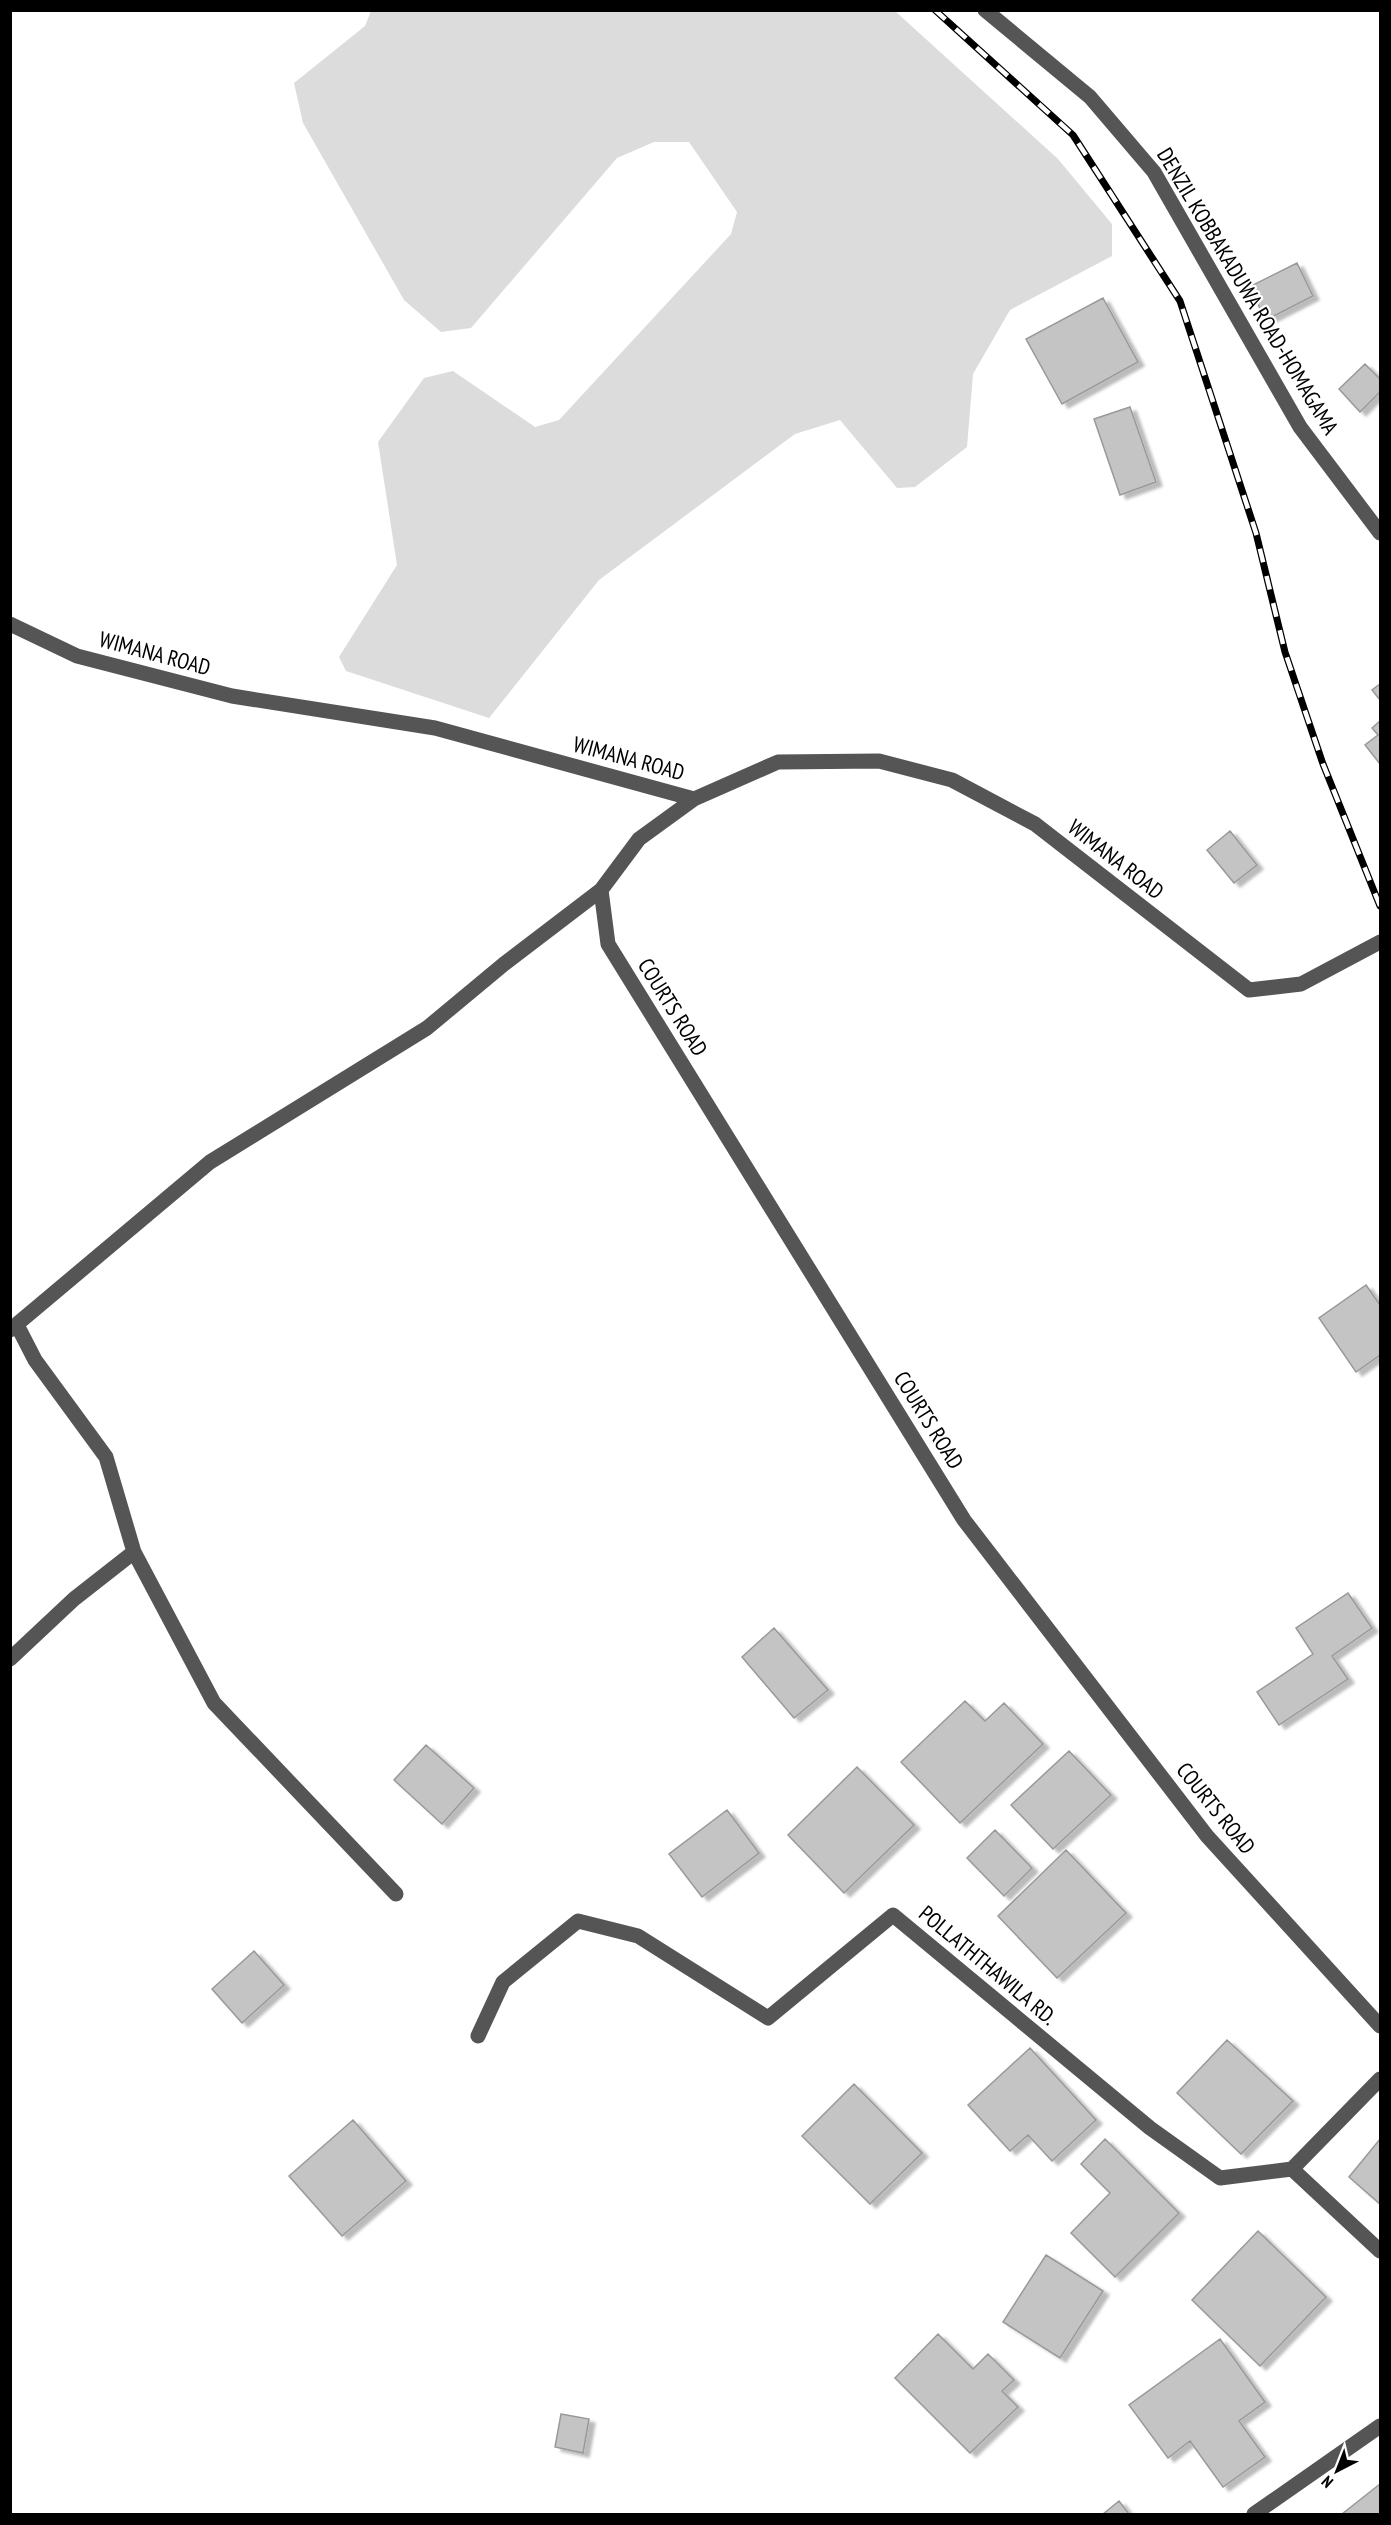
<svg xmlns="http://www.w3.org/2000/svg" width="1391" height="2525" font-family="'PT Sans Narrow',sans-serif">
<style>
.green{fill:#dcdcdc}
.building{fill:#c4c4c4;stroke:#999;stroke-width:1.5;filter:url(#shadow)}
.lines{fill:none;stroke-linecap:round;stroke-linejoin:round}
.minor{stroke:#555;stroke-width:15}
.rail-casing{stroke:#000;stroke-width:7}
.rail{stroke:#fff;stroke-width:4.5;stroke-dasharray:14;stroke-linecap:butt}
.labels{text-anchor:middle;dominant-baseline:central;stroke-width:4.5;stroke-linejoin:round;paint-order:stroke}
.street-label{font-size:22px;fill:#000;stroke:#fff}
</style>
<defs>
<filter id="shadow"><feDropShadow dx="6" dy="4" stdDeviation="1.5" flood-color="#0004"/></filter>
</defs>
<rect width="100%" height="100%" fill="#fff"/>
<path class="green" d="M 371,11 L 895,11 L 1058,159 L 1112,224 L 1112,256 L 1010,310 L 973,374 L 967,447 L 915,487 L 897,488 L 840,420 L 795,434 L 599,580 L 489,718 L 346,671 L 339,657 L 397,565 L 378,442 L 424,378 L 453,371 L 535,427 L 559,420 L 731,234 L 737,212 L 689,142 L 654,142 L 617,158 L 471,328 L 441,332 L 404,300 L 303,123 L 294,83 L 365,26 Z"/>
<path class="building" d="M 1297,263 L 1313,296 L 1266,320 L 1249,287 Z
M 1103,298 L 1138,362 L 1062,404 L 1026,339 Z
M 1365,364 L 1380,379 L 1380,392 L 1360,412 L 1339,389 Z
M 1130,407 L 1156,482 L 1120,495 L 1094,419 Z
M 1380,684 L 1380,700 L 1372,690 Z
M 1380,721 L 1380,764 L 1365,745 L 1378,735 L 1372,728 Z
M 1230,831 L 1257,865 L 1234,883 L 1207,850 Z
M 1366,1285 L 1380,1305 L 1380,1355 L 1356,1372 L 1319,1318 Z
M 1348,1593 L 1372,1628 L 1332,1656 L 1348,1679 L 1279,1725 L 1257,1692 L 1313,1654 L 1296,1628 Z
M 774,1628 L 828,1690 L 794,1718 L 742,1657 Z
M 965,1701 L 985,1721 L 1004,1703 L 1043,1744 L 960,1823 L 901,1762 Z
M 426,1745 L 474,1788 L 442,1824 L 394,1780 Z
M 1069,1751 L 1111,1795 L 1053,1849 L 1011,1805 Z
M 857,1767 L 914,1825 L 844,1893 L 788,1835 Z
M 727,1810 L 759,1853 L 702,1897 L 669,1854 Z
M 995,1830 L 1032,1868 L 1004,1896 L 967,1858 Z
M 1066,1850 L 1126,1913 L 1057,1978 L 998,1916 Z
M 254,1951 L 284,1985 L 242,2023 L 212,1989 Z
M 1227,2040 L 1293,2101 L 1241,2154 L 1177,2093 Z
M 1030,2048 L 1096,2120 L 1052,2161 L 1028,2135 L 1010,2151 L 968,2105 Z
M 854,2084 L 922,2153 L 870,2204 L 802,2136 Z
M 353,2120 L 406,2181 L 342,2236 L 289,2176 Z
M 1105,2139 L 1179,2213 L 1115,2277 L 1071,2233 L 1110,2193 L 1081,2164 Z
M 1380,2139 L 1380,2204 L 1349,2177 Z
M 1258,2231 L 1326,2297 L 1260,2366 L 1192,2300 Z
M 1046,2255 L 1103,2291 L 1060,2358 L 1003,2322 Z
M 938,2334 L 973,2369 L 988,2354 L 1014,2380 L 1002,2391 L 1018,2407 L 970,2453 L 895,2378 Z
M 1220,2339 L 1265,2402 L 1239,2421 L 1265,2457 L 1223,2487 L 1190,2441 L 1168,2458 L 1129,2405 Z
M 561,2414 L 589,2419 L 583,2453 L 555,2447 Z
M 1380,2484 L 1380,2514 L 1342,2514 Z
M 1119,2501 L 1129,2514 L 1103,2514 Z"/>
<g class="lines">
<path class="minor" d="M 985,10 L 1090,97 L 1154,172 L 1300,427 L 1380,533
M 10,624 L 77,656 L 232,696 L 435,728 L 694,799
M 1380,942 L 1301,984 L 1249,990 L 1035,824 L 952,780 L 879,761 L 778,762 L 694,799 L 639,839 L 601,890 L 608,944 L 964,1520 L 1207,1836 L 1380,2026
M 17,1325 L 35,1360 L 106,1457 L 134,1552 L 214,1703 L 396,1894
M 10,1330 L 210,1162 L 427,1028 L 504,964 L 601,890
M 10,1659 L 74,1599 L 134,1552
M 478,2036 L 503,1982 L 578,1921 L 638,1936 L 768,2018 L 893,1915 L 1150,2128 L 1220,2178 L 1292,2169
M 1380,2079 L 1292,2169 L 1380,2251
M 1254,2514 L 1380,2426"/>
<g class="rail-casing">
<path id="rail" d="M 935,10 L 1073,135 L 1180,301 L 1256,533 L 1285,652 L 1323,764 L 1380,906"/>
</g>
<use href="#rail" class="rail"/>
</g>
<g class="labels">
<g class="street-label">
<text transform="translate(1248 291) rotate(59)">DENZIL KOBBAKADUWA ROAD-HOMAGAMA</text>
<text transform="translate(155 653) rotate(15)">WIMANA ROAD</text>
<text transform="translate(629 758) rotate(15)">WIMANA ROAD</text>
<text transform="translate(1116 859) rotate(38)">WIMANA ROAD</text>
<text transform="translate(673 1007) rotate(58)">COURTS ROAD</text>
<text transform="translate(929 1420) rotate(58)">COURTS ROAD</text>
<text transform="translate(1216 1808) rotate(51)">COURTS ROAD</text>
<text transform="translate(988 1965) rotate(40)">POLLATHTHAWILA RD.</text>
</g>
</g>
<rect width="1391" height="2525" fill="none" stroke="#000000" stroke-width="24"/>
<g transform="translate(1337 2471) rotate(222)" stroke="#ffffff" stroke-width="4.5" paint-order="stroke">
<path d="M0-4.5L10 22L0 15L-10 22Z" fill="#000000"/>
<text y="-9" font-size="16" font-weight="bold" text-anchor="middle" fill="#000000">N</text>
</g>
</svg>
